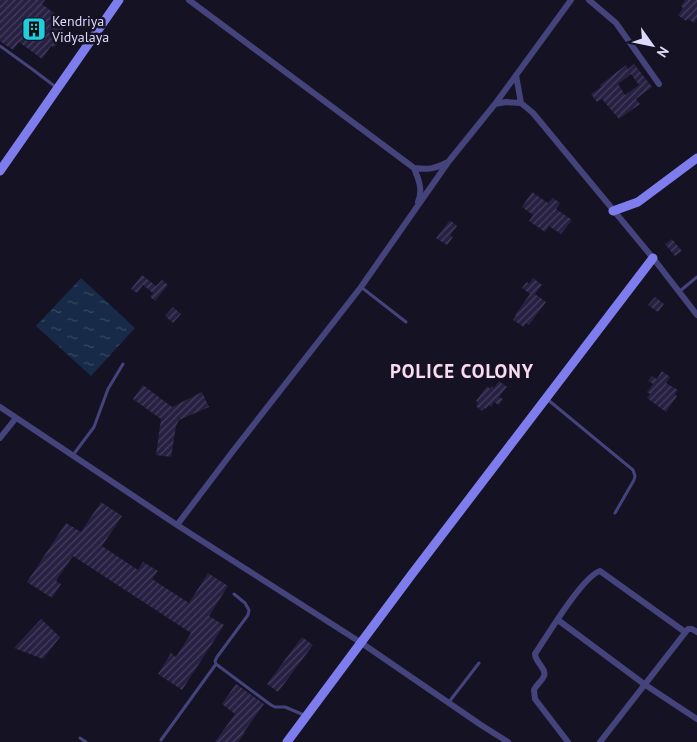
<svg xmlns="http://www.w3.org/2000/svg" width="697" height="742" font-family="'PT Sans',sans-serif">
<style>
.water{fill:url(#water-ripples)}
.building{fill:url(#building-hatch);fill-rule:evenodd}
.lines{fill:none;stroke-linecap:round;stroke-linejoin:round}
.lane{stroke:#45437c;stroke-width:3}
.street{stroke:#45437c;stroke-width:6}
.secondary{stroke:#7e7ded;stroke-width:9}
.labels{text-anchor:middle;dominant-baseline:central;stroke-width:5;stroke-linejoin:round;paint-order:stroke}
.poi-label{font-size:14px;fill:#ddd9fa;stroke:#151223;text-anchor:start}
.district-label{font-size:19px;font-weight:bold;letter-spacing:1px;fill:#fadbef;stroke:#151223}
</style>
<defs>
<pattern id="water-ripples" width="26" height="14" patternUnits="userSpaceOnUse" patternTransform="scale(1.25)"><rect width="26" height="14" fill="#172b48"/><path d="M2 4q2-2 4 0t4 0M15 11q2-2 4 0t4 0" fill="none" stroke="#384963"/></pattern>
<pattern id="building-hatch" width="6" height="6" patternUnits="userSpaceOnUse" patternTransform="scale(1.25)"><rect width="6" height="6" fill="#272042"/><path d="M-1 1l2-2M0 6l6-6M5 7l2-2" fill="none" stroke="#46405e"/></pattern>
</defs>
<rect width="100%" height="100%" fill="#151223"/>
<path class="water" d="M 81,278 L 135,328 L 91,376 L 36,326 Z"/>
<path class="building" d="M 0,0 L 45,0 L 42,4 L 67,23 L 57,37 L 61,39 L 55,47 L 51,46 L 42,59 L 19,42 L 13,50 L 0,41 Z
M 685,0 L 697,0 L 697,19 L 694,23 L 688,19 L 686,21 L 678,15 L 683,8 L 681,6 Z
M 634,64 L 652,87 L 636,99 L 640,104 L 619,119 L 602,99 L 597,102 L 591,94 L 601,87 L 600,85 L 626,65 L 628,69 ZM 631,74 L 639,85 L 625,95 L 618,84 Z
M 532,192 L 548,203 L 553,198 L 560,203 L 556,209 L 572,220 L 561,234 L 549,226 L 545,232 L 529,221 L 533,215 L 522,207 Z
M 450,220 L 457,226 L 450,235 L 453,237 L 447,245 L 436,238 Z
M 672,239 L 682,251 L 675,256 L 665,244 Z
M 142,275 L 156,286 L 162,280 L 168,285 L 155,301 L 150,297 L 153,293 L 143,285 L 137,293 L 131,289 Z
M 533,278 L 542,285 L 535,294 L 546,302 L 529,325 L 526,323 L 524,327 L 513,320 L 516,316 L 515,315 L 530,294 L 522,288 L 527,282 L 529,284 Z
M 655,297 L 664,304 L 658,312 L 648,305 Z
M 173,307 L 181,314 L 173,323 L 165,316 Z
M 662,371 L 670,377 L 666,383 L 678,390 L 675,394 L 677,396 L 666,412 L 647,398 L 650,394 L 647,392 L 653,384 L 648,381 L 652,376 L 657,379 Z
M 499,381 L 507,387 L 499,397 L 503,399 L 499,405 L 494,402 L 491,407 L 489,405 L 486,409 L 484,408 L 482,411 L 476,406 L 478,402 L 476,401 L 487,386 L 490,389 L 492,386 L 494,388 Z
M 143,385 L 172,407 L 202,392 L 209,407 L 179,420 L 176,426 L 171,457 L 156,455 L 161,419 L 133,399 Z
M 101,502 L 122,516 L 102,546 L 138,570 L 143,562 L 158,571 L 152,579 L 189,603 L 208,573 L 228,586 L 209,616 L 224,625 L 182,690 L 158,674 L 171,653 L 176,657 L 191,633 L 73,556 L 56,581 L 61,584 L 52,598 L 27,582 L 66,523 L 81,532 Z
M 41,619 L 60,637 L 43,659 L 14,648 Z
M 302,637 L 313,645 L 278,692 L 267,684 Z
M 236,684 L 264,704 L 244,732 L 245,733 L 238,742 L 215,742 L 235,714 L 222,704 Z"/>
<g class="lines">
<path class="lane" d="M 0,46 L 32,69 L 57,88
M 361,287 L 406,322
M 680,291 L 697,277
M 547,399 L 633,470 L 635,476 L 634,480 L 615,513
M 73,455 L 94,427 L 108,389 L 123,364
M 234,594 L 245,603 L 249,610 L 248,615 L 217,657 L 215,661 L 216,664 L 271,705 L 275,707 L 285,707 L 304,715
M 449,702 L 479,663
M 80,738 L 86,742
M 161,740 L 216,664"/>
<path class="street" d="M 189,0 L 414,168 C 419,180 423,190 418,202
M 589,0 L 616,23 L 659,84
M 516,75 L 521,103
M 495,104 L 506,102 L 521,103 L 533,113 L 653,258 L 697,315
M 414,168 C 429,170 434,169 448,162
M 0,407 L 177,525 L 360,642 L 481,725 L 508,742
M 0,438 L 16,418
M 177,525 L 233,451 L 361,287 L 449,161 L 495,104 L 571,0
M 558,620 L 644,684 L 697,719
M 568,742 L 535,699 L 534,690 C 536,685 542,681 544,676 C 547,669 535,662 535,654 C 547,636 582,577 600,571 L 685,632
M 600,742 L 688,629 L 692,629 L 697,632"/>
<path class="secondary" d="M 0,171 L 119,0
M 613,211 L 638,202 L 697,158
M 287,742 L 412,574 L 653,258"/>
</g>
<defs>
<g id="building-square" transform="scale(1.25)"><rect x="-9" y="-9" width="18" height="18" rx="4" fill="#1fcfe0" stroke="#151223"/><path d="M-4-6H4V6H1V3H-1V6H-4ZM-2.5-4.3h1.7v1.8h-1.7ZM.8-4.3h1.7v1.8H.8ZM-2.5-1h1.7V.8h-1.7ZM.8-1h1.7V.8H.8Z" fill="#111"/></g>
</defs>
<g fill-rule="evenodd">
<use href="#building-square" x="34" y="29"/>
</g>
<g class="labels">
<g class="poi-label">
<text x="52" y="21">Kendriya<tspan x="52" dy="16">Vidyalaya</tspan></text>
</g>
<g class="district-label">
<text x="462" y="371">POLICE COLONY</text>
</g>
</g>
<g transform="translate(652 45) rotate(123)" stroke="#151223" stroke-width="4" paint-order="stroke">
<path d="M0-4L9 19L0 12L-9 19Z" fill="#ddd9fa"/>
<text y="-8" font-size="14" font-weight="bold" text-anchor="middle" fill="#ddd9fa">N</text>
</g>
</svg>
